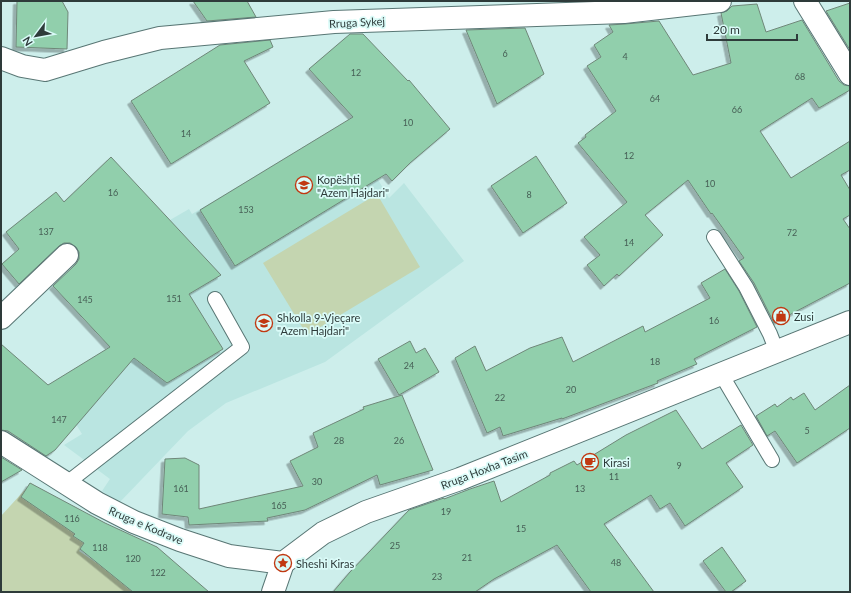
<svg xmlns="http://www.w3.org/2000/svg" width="851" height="593" font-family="Lato,sans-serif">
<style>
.built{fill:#bae5e1}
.green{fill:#c4d5b0}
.building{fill:#91cfac;stroke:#6f8779;filter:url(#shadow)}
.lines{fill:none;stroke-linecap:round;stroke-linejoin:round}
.lane-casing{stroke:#587674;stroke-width:16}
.street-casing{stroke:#587674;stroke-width:24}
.lane{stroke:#fff;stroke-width:14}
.street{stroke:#fff;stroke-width:22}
.labels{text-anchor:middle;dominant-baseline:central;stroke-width:3.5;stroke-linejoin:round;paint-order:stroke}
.number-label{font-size:9px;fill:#476056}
.street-label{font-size:11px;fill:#2e3b3a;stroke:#dafbf8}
.poi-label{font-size:11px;fill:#2e3b3a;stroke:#dafbf8;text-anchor:start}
</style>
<defs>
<filter id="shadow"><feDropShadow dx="-3.5" dy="3.5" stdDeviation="0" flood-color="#0004"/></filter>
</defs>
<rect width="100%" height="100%" fill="#cdeeeb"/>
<path class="built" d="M 328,132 L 347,164 L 374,173 L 389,198 L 404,183 L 464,261 L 325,362 L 226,403 L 188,431 L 119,503 L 102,491 L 110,479 L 64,445 L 82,434 L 64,405 L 168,312 L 151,231 L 189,209 L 192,214 Z"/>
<path class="green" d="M 377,194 L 420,267 L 307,335 L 263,263 Z
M 31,483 L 66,506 L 75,534 L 73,536 L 84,543 L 79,551 L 104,568 L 133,574 L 124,585 L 133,592 L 1,592 L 1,516 Z"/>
<path class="building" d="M 17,1 L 62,1 L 68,12 L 67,49 L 16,47 Z
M 193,1 L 247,1 L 256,17 L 207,21 Z
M 850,3 L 850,50 L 826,11 Z
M 757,4 L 766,32 L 802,20 L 839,81 L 844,85 L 850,86 L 850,90 L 819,108 L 812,98 L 760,131 L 791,178 L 850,141 L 850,170 L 841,175 L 850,190 L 850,215 L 843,219 L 850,229 L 850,283 L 774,323 L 754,283 L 739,261 L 744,258 L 712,213 L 711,214 L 688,180 L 645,215 L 663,235 L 619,276 L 617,274 L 604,286 L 587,265 L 600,255 L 584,237 L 627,202 L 578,143 L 586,137 L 585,135 L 616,111 L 587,66 L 601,57 L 594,45 L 613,32 L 609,25 L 625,24 L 659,21 L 693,75 L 731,63 L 721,13 L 727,11 L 732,6 Z
M 525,28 L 544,74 L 497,104 L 466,30 Z
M 350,34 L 363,34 L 408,81 L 409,80 L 450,129 L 410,163 L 392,181 L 386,174 L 235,266 L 200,210 L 353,117 L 309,69 Z
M 270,40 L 273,47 L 244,61 L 270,103 L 171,164 L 131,101 L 220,45 Z
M 536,156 L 567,203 L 523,233 L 491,186 Z
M 111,157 L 221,275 L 189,294 L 223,349 L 167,383 L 134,358 L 55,450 L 46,456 L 8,431 L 1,430 L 1,344 L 48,385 L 110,347 L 53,286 L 76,264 L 79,259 L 79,252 L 76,247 L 70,243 L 64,243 L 59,246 L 19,284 L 2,264 L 19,249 L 6,232 L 56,192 L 64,202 Z
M 725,269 L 739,291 L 757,327 L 694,359 L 697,364 L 657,381 L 658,383 L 562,419 L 562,418 L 503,436 L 500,427 L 487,433 L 455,358 L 475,346 L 486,371 L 530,348 L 562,337 L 573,362 L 643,326 L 645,332 L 710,298 L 701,283 Z
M 410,341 L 416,353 L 425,348 L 439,372 L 399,395 L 378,359 Z
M 850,385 L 850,428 L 797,463 L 775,431 L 767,436 L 756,416 L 775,404 L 777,407 L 791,397 L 793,400 L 804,393 L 815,410 Z
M 402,395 L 433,470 L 380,485 L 377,475 L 305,510 L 267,518 L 268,521 L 189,525 L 188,517 L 162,514 L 165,459 L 185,458 L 199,465 L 199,509 L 303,486 L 290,461 L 318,447 L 313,433 L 364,409 L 363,407 Z
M 676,410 L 702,449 L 741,425 L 753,445 L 726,463 L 743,487 L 685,526 L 670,503 L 660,509 L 651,495 L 604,524 L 654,592 L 591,592 L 557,545 L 494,579 L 475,592 L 333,592 L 350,572 L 409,510 L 444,498 L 444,499 L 470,489 L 494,481 L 501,502 L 550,475 L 550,473 L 574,461 L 577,465 L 626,435 Z
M 1,457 L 22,470 L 1,482 Z
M 30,483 L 105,523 L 157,547 L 209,592 L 133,592 L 80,549 L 84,543 L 73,536 L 75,534 L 21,497 Z
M 722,547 L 746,581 L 731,592 L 726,592 L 703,561 Z"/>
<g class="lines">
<g class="lane-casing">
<path id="lane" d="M 714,237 L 746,287 L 770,334 L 777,352
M 721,374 L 772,460
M 67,483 L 242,347 L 215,299"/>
</g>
<g class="street-casing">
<path id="street" d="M 805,1 L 850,74
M 1,58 L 22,66 L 45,70 L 104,52 L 160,38 L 334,22 L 624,12 L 720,1
M 1,318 L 67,255
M 1,442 L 97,503 L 134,522 L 180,540 L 229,556 L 283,563
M 273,592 L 283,563 L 323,533 L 366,512 L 460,479 L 850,322"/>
</g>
<use href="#lane" class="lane"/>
<use href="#street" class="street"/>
</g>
<defs>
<g id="school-ring" transform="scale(0.9)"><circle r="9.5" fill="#dafbf8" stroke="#c13811" stroke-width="1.5"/><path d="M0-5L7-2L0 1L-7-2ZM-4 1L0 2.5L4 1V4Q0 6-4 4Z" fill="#c13811"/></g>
<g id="shop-ring" transform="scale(0.9)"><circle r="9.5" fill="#dafbf8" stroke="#c13811" stroke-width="1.5"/><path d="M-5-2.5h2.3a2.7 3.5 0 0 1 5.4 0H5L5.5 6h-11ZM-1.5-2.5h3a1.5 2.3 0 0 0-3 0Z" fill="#c13811"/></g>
<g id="cafe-ring" transform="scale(0.9)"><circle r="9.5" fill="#dafbf8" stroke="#c13811" stroke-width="1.5"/><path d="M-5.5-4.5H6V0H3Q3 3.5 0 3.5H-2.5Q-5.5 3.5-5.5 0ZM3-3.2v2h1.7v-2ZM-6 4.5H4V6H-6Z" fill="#c13811"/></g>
<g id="sight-ring" transform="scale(0.9)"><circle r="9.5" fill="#dafbf8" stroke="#c13811" stroke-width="1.5"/><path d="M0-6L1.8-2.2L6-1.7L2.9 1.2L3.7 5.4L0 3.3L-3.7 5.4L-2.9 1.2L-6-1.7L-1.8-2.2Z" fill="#c13811"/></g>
</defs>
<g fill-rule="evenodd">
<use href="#school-ring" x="304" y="185"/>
<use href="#shop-ring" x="781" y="316"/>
<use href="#school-ring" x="264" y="323"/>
<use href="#cafe-ring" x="590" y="462"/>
<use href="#sight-ring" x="283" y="563"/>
</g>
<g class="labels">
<g class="number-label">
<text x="505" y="53">6</text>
<text x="625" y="56">4</text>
<text x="356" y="72">12</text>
<text x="800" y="76">68</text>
<text x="655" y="98">64</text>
<text x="737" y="109">66</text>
<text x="408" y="122">10</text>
<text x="186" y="133">14</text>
<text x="629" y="155">12</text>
<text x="710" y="183">10</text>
<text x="113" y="192">16</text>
<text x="529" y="194">8</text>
<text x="246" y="209">153</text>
<text x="46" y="231">137</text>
<text x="792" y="232">72</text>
<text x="629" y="242">14</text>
<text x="174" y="298">151</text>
<text x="85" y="299">145</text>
<text x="714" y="320">16</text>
<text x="655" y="361">18</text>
<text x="409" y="365">24</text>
<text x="571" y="389">20</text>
<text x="500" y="397">22</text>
<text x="59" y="419">147</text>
<text x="807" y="430">5</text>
<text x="339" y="440">28</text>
<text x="399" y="440">26</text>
<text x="679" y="465">9</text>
<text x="614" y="476">11</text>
<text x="317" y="481">30</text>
<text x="181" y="488">161</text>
<text x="580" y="488">13</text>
<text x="279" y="505">165</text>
<text x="446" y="511">19</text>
<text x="72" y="518">116</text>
<text x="521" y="528">15</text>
<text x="395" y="545">25</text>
<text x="100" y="547">118</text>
<text x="467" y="557">21</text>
<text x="133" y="558">120</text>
<text x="616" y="562">48</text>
<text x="158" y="572">122</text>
<text x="437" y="576">23</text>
</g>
<g class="street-label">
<text transform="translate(357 22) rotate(-3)">Rruga Sykej</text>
<text transform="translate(484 469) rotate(-21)">Rruga Hoxha Tasim</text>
<text transform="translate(146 525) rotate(23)">Rruga e Kodrave</text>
</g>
<g class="poi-label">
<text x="317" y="179">Kopështi<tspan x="317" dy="13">"Azem Hajdari"</tspan></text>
<text x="794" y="316">Zusi</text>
<text x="277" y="317">Shkolla 9-Vjeçare<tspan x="277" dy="13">"Azem Hajdari"</tspan></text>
<text x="603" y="462">Kirasi</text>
<text x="296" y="563">Sheshi Kiras</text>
</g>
</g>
<rect width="851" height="593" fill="none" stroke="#2e3b3a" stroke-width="4"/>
<g transform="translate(36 36) rotate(238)" stroke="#dafbf8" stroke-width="3" paint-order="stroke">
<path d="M0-3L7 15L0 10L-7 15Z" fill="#2e3b3a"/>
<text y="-6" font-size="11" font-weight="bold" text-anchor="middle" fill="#2e3b3a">N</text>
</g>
<path d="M707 34v6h90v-6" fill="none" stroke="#2e3b3a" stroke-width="2"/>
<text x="713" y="34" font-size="12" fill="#2e3b3a" stroke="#dafbf8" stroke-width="3" paint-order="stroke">20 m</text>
</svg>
